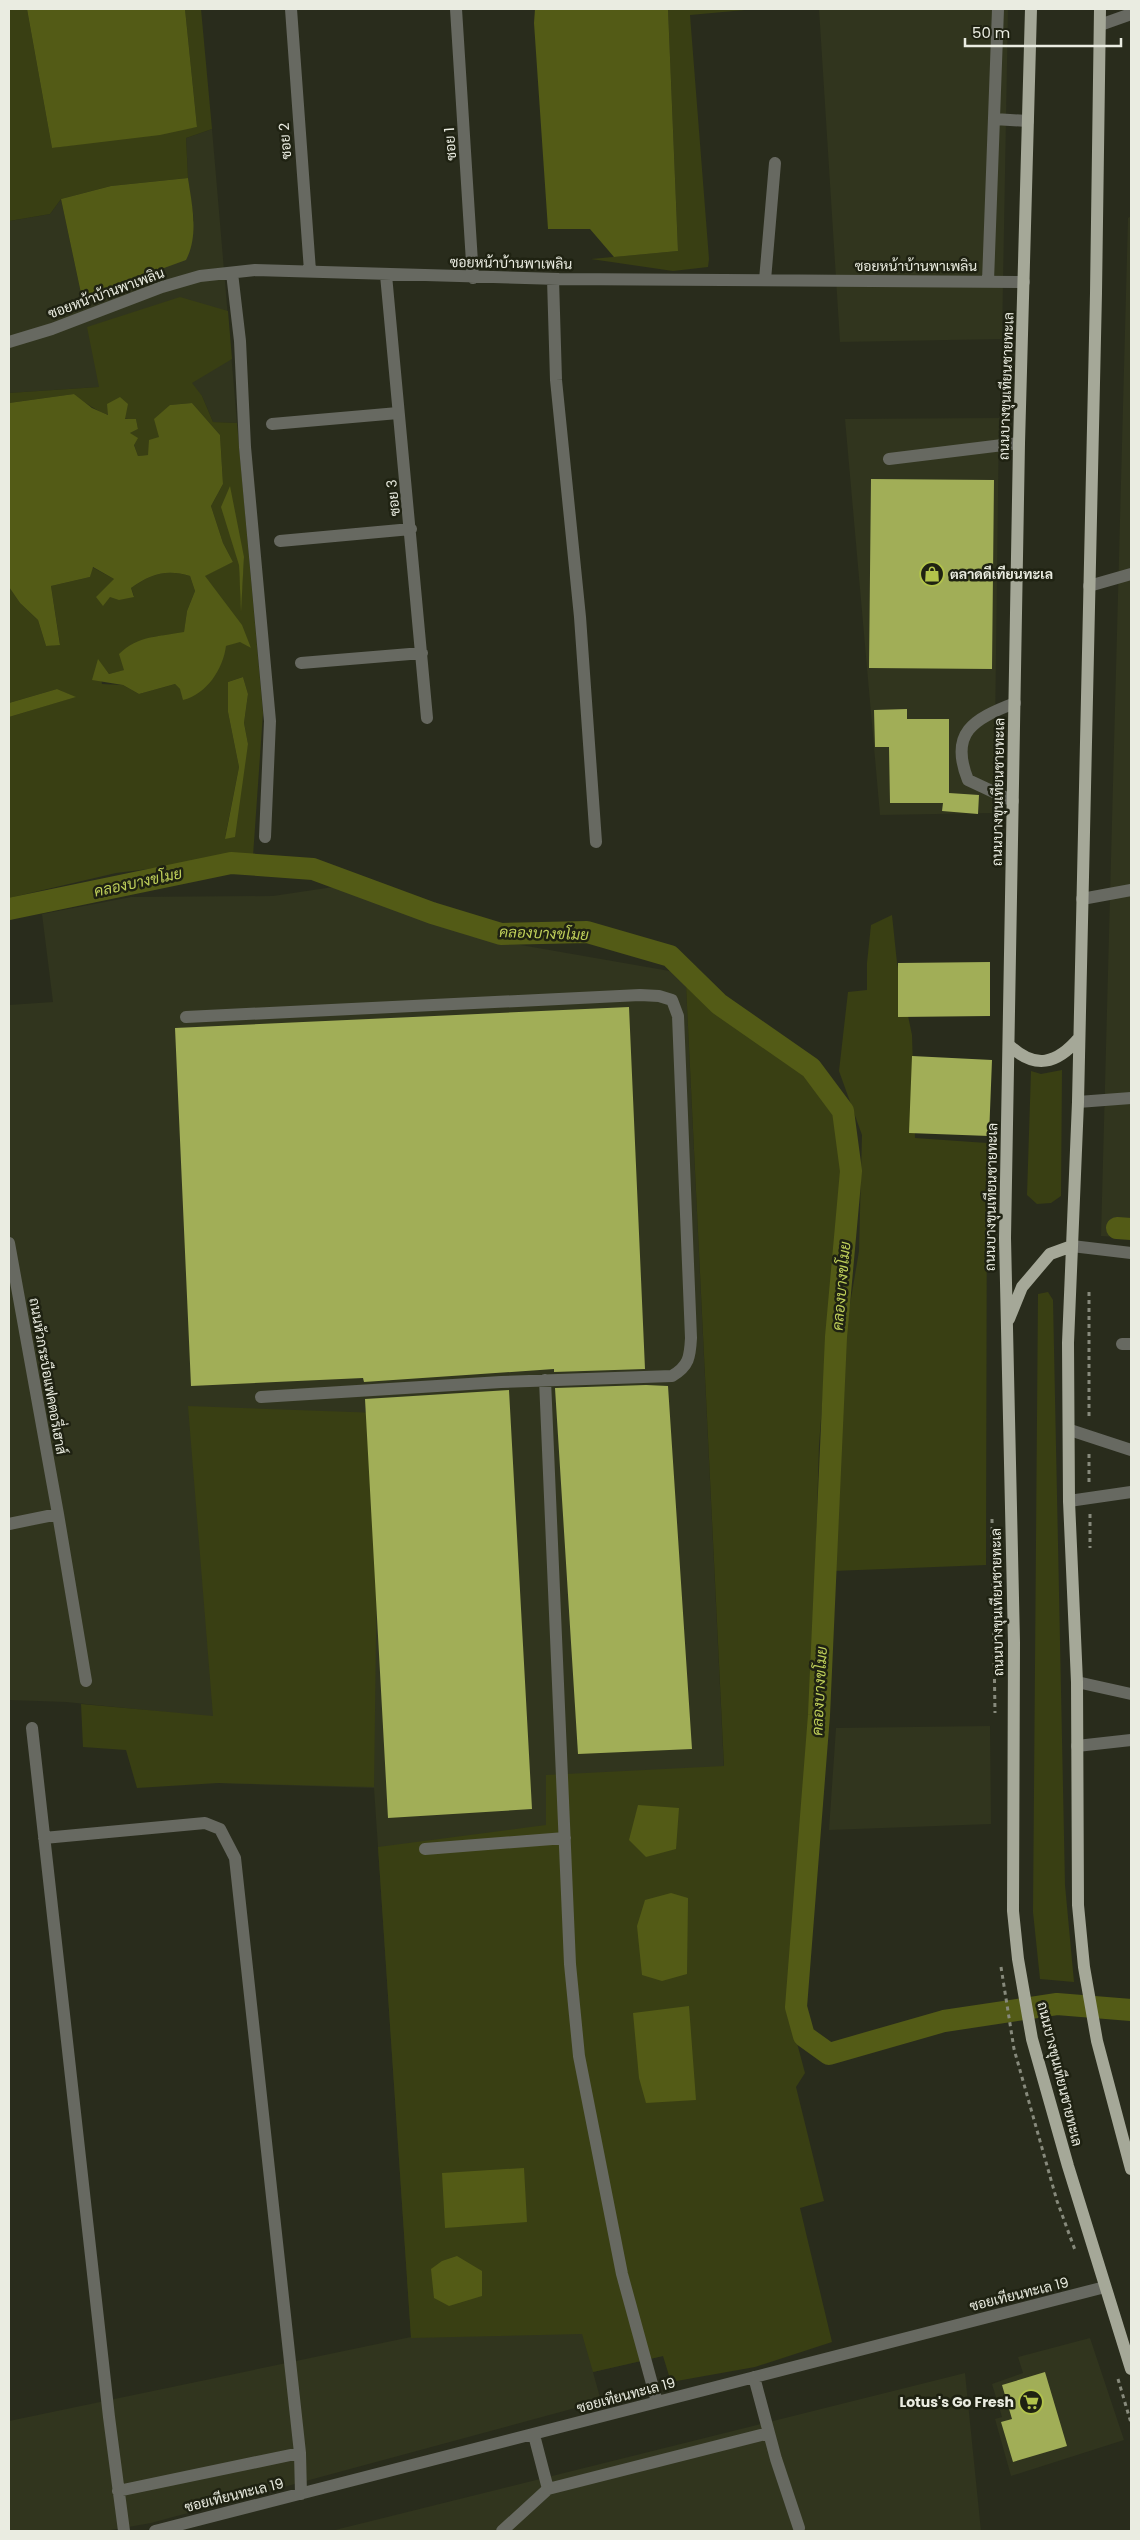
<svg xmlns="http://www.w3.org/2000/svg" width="1140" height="2540" font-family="Poppins,Sarabun,sans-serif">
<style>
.built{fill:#31351e}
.green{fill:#393f13;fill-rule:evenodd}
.water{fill:#535b16}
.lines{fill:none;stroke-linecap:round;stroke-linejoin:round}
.canal{stroke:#535b16;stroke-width:22}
.building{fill:#a1ae57}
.path{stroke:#878a7c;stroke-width:3;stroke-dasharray:4 4;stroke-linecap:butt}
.minor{stroke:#676961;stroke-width:12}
.major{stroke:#a5a898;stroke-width:12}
.labels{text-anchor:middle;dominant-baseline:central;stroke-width:5;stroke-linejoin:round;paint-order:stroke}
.street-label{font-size:14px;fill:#eaece1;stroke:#1f2212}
.poi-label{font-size:14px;font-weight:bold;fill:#eaece1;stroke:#1f2212;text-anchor:start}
.water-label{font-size:15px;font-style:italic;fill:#bfcf59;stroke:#1f2212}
</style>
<rect width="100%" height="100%" fill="#292c1c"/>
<path class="built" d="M 819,9 L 1008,9 L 1002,339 L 840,342 Z
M 212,129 L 237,423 L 213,422 L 202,396 L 99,387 L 9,393 L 9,221 L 50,214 L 61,199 L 82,298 L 194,221 L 188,178 L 186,138 Z
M 1131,216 L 1131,1238 L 1101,1236 L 1128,218 Z
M 999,418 L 994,813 L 880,815 L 845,419 Z
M 340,886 L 470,936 L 681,973 L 686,985 L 751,2327 L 663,2356 L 593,2372 L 601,2401 L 151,2523 L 106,2531 L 9,2531 L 9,2421 L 411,2337 L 374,1788 L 218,1783 L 213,1717 L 66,1702 L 9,1700 L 9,1005 L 53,1002 L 42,914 L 131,897 L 273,896 Z
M 990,1726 L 991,1824 L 829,1830 L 836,1728 Z
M 1090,2338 L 1124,2440 L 1011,2476 L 995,2419 L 1002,2417 L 992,2384 L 1023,2373 L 1018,2357 Z
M 965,2373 L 981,2531 L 331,2531 L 552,2476 Z"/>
<path class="green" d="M 9,9 L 27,9 L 52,148 L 197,127 L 185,9 L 201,9 L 212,129 L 186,138 L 188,178 L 111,186 L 61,199 L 50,214 L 9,221 Z
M 668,9 L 756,9 L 690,15 L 709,259 L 708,267 L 673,271 L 591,259 L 678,251 Z
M 180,297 L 228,311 L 232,359 L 192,383 L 202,396 L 213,422 L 237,423 L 263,713 L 253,856 L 116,873 L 9,898 L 9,717 L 75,697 L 57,689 L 9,703 L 9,587 L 20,603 L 38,620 L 46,646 L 60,644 L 51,586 L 90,577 L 92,567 L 114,579 L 110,597 L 134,596 L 131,588 C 151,574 166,569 190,576 L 195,591 L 187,611 L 184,633 L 153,637 L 125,670 L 109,674 L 98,660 L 102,684 L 123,685 L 139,694 L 175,684 L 180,689 L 226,646 L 240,641 L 251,648 L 204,576 L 233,562 L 223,543 L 211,506 L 223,484 L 220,435 L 192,403 L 170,405 L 159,437 L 148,455 L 138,456 L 130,433 L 138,429 L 136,419 C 111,420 92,409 74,394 L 9,403 L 9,393 L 99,387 L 87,327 ZM 244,557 L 241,604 L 239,565 ZM 243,677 L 248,694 L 244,723 L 248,744 L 225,838 L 239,767 L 228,712 L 228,682 Z
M 892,915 L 897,963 L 912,1035 L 915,1138 L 987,1143 L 986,1565 L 833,1571 L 845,1334 L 859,1251 L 862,1135 L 839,1071 L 848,992 L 867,990 L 867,963 L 871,925 Z
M 686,985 L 715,1011 L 805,1074 L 836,1112 L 844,1165 L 830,1301 L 819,1445 L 812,1677 L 791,1986 L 793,2028 L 805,2073 L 796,2087 L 824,2201 L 800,2208 L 832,2342 L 755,2367 L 671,2382 L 663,2356 L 593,2372 L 582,2334 L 411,2338 L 378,1847 L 546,1825 L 546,1775 L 724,1766 Z
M 1062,1070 L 1061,1196 L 1051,1203 L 1037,1204 L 1027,1195 L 1031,1071 L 1041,1074 Z
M 1048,1292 L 1053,1300 L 1065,1885 L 1074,1982 L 1040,1979 L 1033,1912 L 1038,1294 Z
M 188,1406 L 379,1413 L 374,1787 L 218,1783 L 137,1788 L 126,1750 L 83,1747 L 81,1704 L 213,1716 Z"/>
<path class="water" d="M 27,9 L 185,9 L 197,127 L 160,135 L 52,148 Z
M 535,9 L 668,9 L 678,251 L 614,257 L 590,229 L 548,229 L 534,23 Z
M 188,178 C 192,205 199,235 186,260 L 82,298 L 61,199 L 111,186 Z
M 74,394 L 92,408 L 108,415 L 107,404 L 120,397 L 128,404 L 125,419 L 136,419 L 138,429 L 130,433 L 138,438 L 134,445 L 138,456 L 148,455 L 149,440 L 159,437 L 154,419 L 170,405 L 192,403 L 220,435 L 223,484 L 211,506 L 223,543 L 233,562 L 205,576 L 242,625 L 251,648 L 240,642 L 226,646 C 223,669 207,694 183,700 L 180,689 L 175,684 L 139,694 L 123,685 L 92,680 L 98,659 L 109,674 L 124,670 L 119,654 C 139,635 158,637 184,632 L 187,611 L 195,591 L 190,576 C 166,569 151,574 131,588 L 134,597 L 119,600 L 110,597 L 103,606 L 96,597 L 114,579 L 93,567 L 90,577 L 51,586 L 60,645 L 46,646 L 38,620 L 20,603 L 9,587 L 9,403 Z
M 230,486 L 244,557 L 241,612 L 239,565 L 221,507 Z
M 243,677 L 248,694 L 244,723 L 248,744 L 235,837 L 225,839 L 239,767 L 228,712 L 228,682 Z
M 57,689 L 76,697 L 9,717 L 9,703 Z
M 638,1805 L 679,1808 L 676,1849 L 646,1857 L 629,1840 Z
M 671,1893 L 688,1898 L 687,1974 L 662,1981 L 642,1975 L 637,1926 L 645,1900 Z
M 689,2006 L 696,2100 L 646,2103 L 639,2078 L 633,2013 Z
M 524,2168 L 527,2222 L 445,2228 L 442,2173 Z
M 457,2256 L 482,2271 L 482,2296 L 449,2306 L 434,2298 L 431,2269 L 442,2261 Z"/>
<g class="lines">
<path class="canal" d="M 9,909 L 231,863 L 313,869 L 432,913 L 501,934 L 587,932 L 670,956 L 719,1004 L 811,1068 L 843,1111 L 851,1171 L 836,1337 L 819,1715 L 796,2007 L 804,2036 L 829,2054 L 944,2021 L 1057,2004 L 1131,2010
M 1117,1228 L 1131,1229"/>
</g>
<path class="building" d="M 871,479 L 994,480 L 992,669 L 869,668 Z
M 907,709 L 907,719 L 949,719 L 949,793 L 979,795 L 978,814 L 942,811 L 943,803 L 890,803 L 889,747 L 875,747 L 874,710 Z
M 990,962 L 990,1016 L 898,1017 L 898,963 Z
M 629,1007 L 645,1369 L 554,1372 L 554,1369 L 364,1382 L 363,1378 L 191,1386 L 175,1028 Z
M 912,1056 L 992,1060 L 989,1136 L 909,1133 Z
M 646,1385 L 668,1386 L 692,1749 L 578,1754 L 555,1388 Z
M 509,1390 L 532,1809 L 388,1818 L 365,1399 Z
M 1045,2372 L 1067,2446 L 1013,2462 L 1001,2422 L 1012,2419 L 1002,2385 Z"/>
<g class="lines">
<path class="path" d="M 1089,1292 L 1089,1420
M 1089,1454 L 1089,1483
M 1090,1514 L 1090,1548
M 992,1519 L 995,1713
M 1001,1967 L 1014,2049 L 1057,2201 L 1075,2250
M 1118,2379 L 1131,2423"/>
<path class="minor" d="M 291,9 L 310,271
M 456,9 L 473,278
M 1100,25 L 1131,14
M 994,119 L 1028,121
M 232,273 L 240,341 L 245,447 L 270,721 L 265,837
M 386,275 L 427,718
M 553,279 L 556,380 L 580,617 L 596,842
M 765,280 L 775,163
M 988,281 L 998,9
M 9,342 L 52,329 L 162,287 L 200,276 L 255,270 L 559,279 L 1024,282
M 272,424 L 398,413
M 889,459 L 1019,443
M 280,541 L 411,529
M 1089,586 L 1131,574
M 301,663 L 422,653
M 1013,801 L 968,780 C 949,733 973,719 1015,703
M 1082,899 L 1131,890
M 186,1017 L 640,995 L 659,996 L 672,1000 L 678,1016 L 691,1338 C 690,1357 689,1366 672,1376 L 501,1382 L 261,1397
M 1078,1102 L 1131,1098
M 9,1243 L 58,1514 L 86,1681
M 1072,1246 L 1131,1253
M 1122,1344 L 1131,1344
M 545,1380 L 570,1964 L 579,2056 L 622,2274 L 657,2402
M 1070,1430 L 1131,1450
M 1069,1501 L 1131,1492
M 9,1524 L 58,1514
M 1077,1682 L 1131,1694
M 32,1728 L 109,2417 L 124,2531
M 1077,1746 L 1131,1740
M 44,1838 L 205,1823 L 220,1829 L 235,1858 L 300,2453 L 301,2494
M 425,1849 L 565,1838
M 754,2377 L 776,2459 L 799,2528
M 548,2489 L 769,2433
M 118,2491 L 300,2453
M 155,2531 L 1105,2287
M 502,2531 L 548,2489 L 534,2435"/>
<path class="major" d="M 1031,9 L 1019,443 L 1005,1238 L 1014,1643 L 1013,1911 L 1018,1959 L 1032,2039 L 1068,2166 L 1131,2369
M 1100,9 L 1096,293 L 1078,1102 L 1068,1343 L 1069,1501 L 1077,1682 L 1078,1905 L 1084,1967 L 1097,2041 L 1131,2169
M 1009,1045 C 1035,1070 1057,1064 1079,1038
M 1009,1319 L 1022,1287 L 1050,1254 L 1072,1246"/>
</g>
<defs>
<g id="shop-ring" transform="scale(1.25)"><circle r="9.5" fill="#1f2212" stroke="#b2c34b" stroke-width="1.5"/><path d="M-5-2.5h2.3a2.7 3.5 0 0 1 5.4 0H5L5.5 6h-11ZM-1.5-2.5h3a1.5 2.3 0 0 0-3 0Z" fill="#b2c34b"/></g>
<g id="supermarket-ring" transform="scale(1.25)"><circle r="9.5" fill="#1f2212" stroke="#b2c34b" stroke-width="1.5"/><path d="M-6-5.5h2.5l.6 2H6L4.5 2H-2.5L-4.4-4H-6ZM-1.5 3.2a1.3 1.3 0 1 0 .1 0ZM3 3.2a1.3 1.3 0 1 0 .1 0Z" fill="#b2c34b"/></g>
</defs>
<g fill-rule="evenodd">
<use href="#shop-ring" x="932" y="574"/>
<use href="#supermarket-ring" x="1031" y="2402"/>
</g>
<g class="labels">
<g class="street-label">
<text transform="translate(285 141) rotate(-94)">ซอย 2</text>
<text transform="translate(450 144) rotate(-94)">ซอย 1</text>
<text transform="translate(511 263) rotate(1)">ซอยหน้าบ้านพาเพลิน</text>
<text x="916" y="266">ซอยหน้าบ้านพาเพลิน</text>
<text transform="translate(106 293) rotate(-20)">ซอยหน้าบ้านพาเพลิน</text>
<text transform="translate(1006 386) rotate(-88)">ถนนบางขุนเทียนชายทะเล</text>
<text transform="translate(393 498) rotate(-96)">ซอย 3</text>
<text transform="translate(998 792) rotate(-89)">ถนนบางขุนเทียนชายทะเล</text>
<text transform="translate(991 1197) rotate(-89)">ถนนบางขุนเทียนชายทะเล</text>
<text transform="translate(48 1376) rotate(80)">ถนนหัวกระบือแฟคตอรี่เฮาส์</text>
<text transform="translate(997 1602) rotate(-91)">ถนนบางขุนเทียนชายทะเล</text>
<text transform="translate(1060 2074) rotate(76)">ถนนบางขุนเทียนชายทะเล</text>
<text transform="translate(1019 2294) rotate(-14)">ซอยเทียนทะเล 19</text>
<text transform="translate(626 2395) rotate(-15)">ซอยเทียนทะเล 19</text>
<text transform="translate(234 2495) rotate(-14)">ซอยเทียนทะเล 19</text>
</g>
<g class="poi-label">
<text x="950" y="574">ตลาดดีเทียนทะเล</text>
<text x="1014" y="2402" text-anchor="end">Lotus's Go Fresh</text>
</g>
<g class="water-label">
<text transform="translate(138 882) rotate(-12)">คลองบางขโมย</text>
<text transform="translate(544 933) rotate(2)">คลองบางขโมย</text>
<text transform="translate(841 1286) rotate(-85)">คลองบางขโมย</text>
<text transform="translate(819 1691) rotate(-87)">คลองบางขโมย</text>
</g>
</g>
<rect width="1140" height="2540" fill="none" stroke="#eaece1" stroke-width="20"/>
<path d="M965 38v8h156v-8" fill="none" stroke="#eaece1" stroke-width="2.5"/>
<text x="972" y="38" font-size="15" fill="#eaece1" stroke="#1f2212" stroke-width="4" paint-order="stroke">50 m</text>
</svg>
